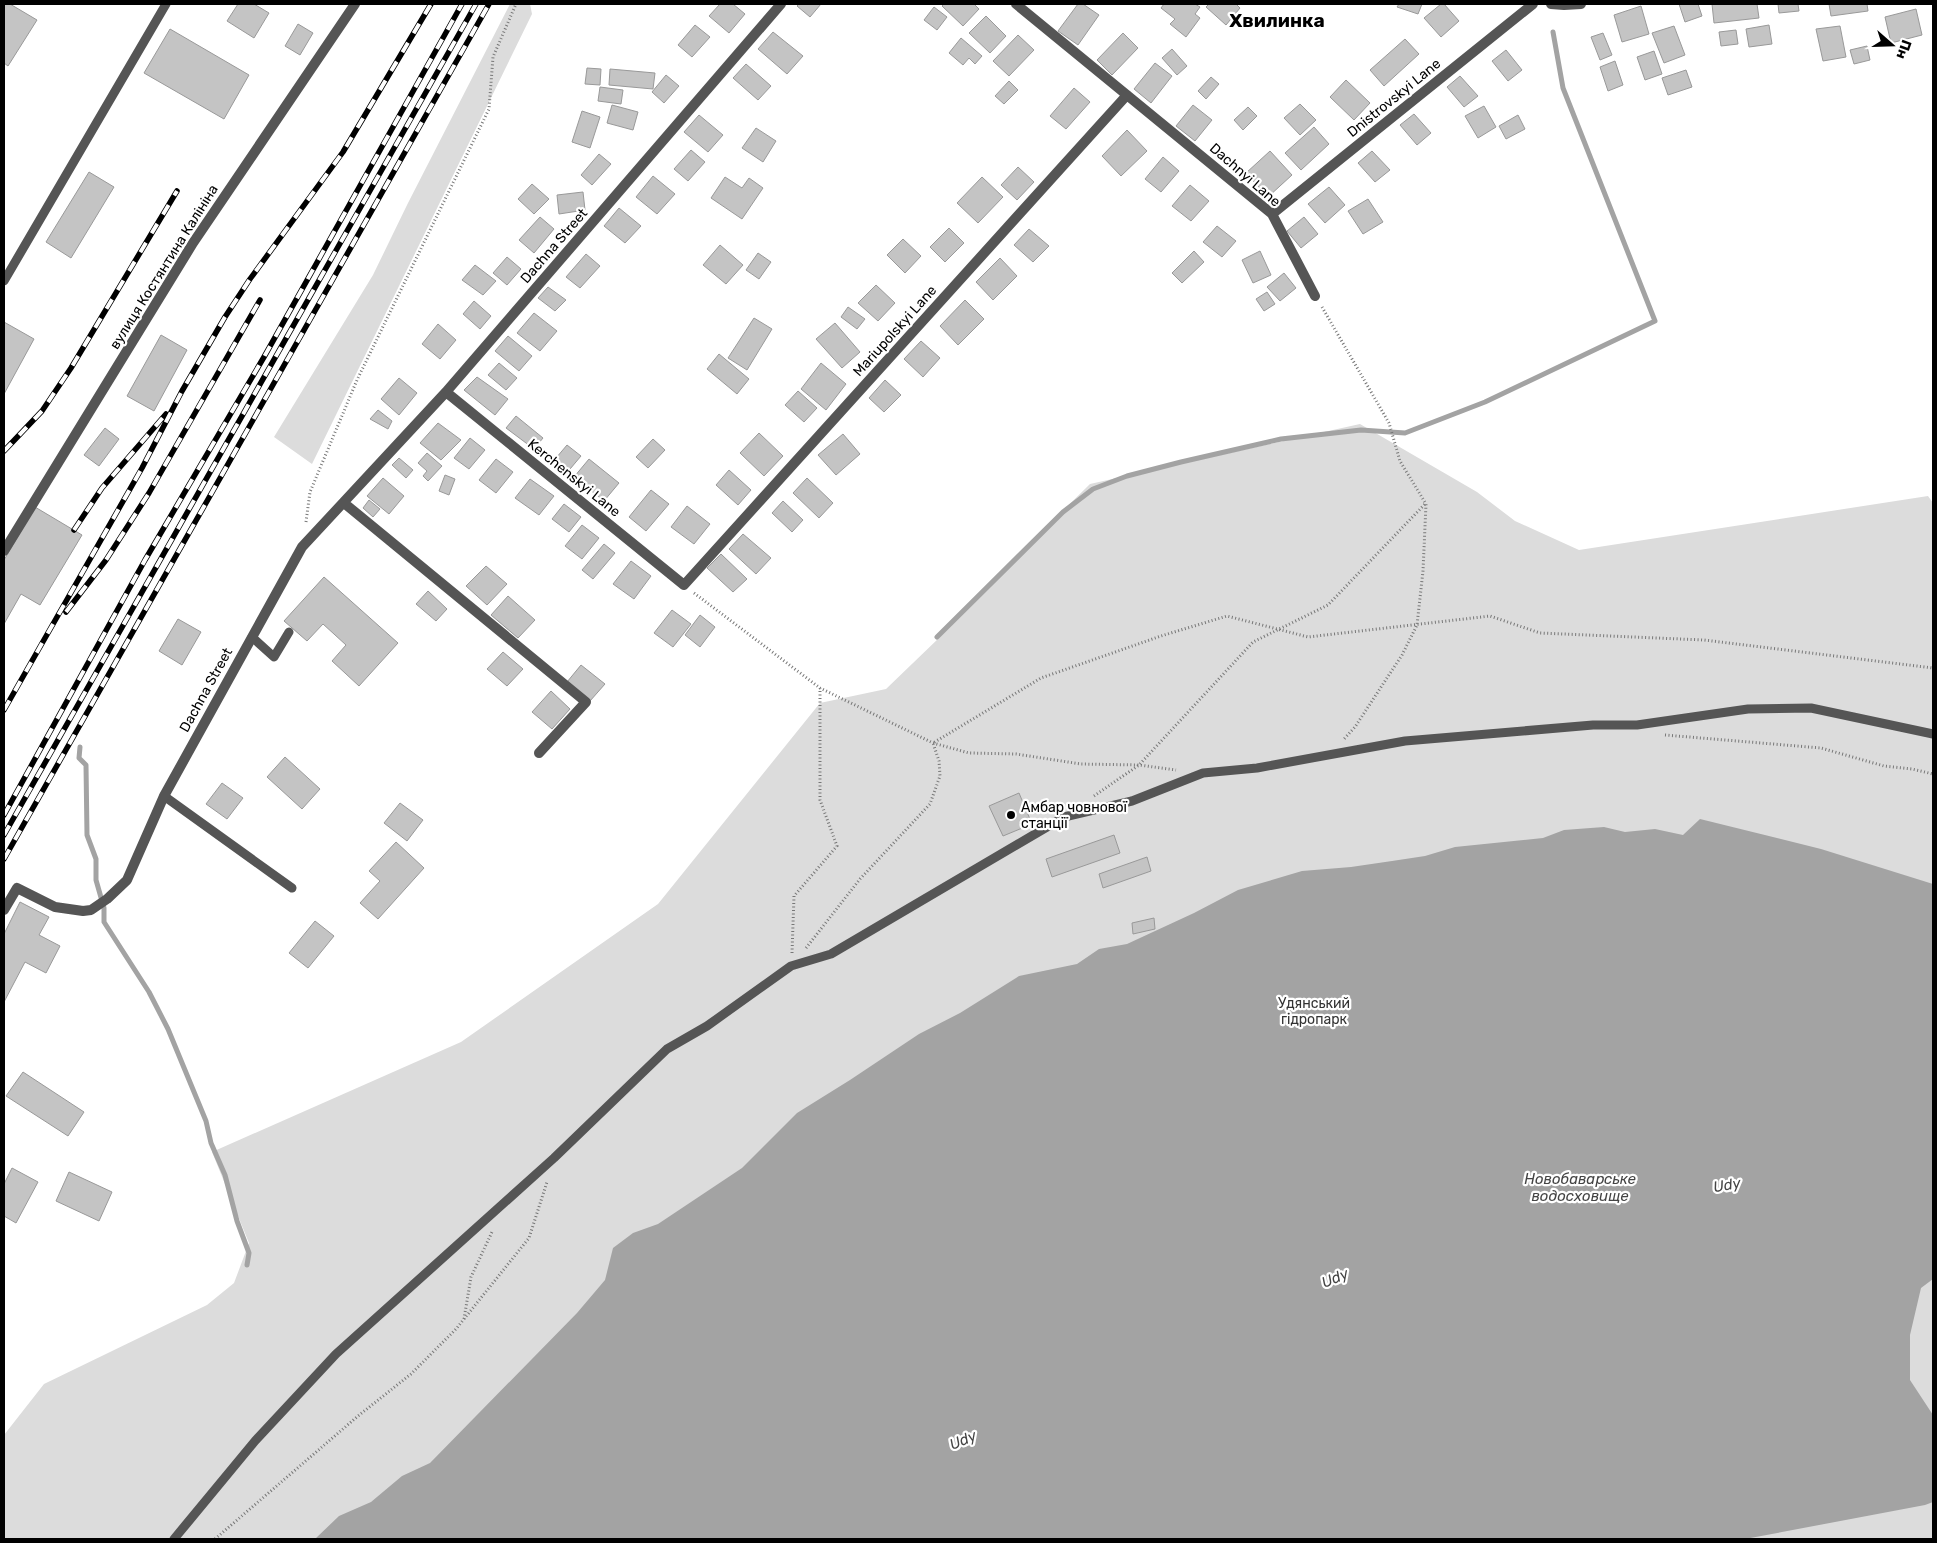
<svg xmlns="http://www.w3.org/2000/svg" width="1937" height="1543" font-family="Rubik,sans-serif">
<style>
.green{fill:#dcdcdc}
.water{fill:#a3a3a3}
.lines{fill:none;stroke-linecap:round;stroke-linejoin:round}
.stream{stroke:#a3a3a3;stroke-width:5}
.building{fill:#c4c4c4;stroke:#999}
.path{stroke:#777;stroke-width:3;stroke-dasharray:1 2.5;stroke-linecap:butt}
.service{stroke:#555;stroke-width:9}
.minor{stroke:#555;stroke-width:10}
.rail-casing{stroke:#000;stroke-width:5.5}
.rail{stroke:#fff;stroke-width:4;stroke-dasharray:11;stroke-linecap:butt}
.poi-dot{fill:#000;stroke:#fff;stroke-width:2}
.labels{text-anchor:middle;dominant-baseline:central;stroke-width:4.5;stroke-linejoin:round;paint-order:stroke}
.street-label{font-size:14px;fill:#000;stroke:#fff}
.poi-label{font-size:14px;fill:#000;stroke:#fff;text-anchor:start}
.park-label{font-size:14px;fill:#333;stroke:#fff}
.water-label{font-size:15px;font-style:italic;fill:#444;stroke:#fff}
.district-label{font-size:19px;font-weight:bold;fill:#000;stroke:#fff}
</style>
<rect width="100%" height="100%" fill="#fff"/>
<path class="green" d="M 510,4 L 530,4 L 532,14 L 312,464 L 274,437 L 373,275 L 408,203 Z
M 1360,424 L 1477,492 L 1515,521 L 1579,550 L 1928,496 L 1933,503 L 1933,1539 L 4,1539 L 4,1435 L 44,1384 L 207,1305 L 234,1283 L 249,1243 L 212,1152 L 461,1042 L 658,904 L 820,703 L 886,689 L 940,637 L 937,635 L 1090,484 Z"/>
<path class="water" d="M 1700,819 L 1821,849 L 1933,884 L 1933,1279 L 1921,1288 L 1910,1335 L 1910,1380 L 1933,1415 L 1933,1502 L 1925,1505 L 1745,1539 L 315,1539 L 339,1516 L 371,1502 L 402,1476 L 430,1463 L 577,1313 L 605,1280 L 613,1248 L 633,1233 L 658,1224 L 742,1168 L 797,1113 L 850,1080 L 919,1034 L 960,1013 L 1019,976 L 1077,964 L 1099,949 L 1127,944 L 1194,913 L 1238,890 L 1302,871 L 1351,867 L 1392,861 L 1425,856 L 1455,847 L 1543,838 L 1564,830 L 1604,827 L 1625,832 L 1655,829 L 1683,835 Z"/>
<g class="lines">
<path class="stream" d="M 937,637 L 1063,512 L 1093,489 L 1127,476 L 1181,462 L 1281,439 L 1361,430 L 1405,433 L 1485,402 L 1655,321 L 1563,88 L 1553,32
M 80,747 L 79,758 L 86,765 L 87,835 L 96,859 L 96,880 L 104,908 L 104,922 L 149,992 L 168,1029 L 206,1121 L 211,1143 L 225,1175 L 237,1221 L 249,1253 L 247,1265"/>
</g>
<path class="building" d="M 4,4 L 10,4 L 37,20 L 8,66 L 4,63 Z
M 238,4 L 254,4 L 269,13 L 254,38 L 227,21 Z
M 720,4 L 733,4 L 745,14 L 729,33 L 709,16 Z
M 799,4 L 821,4 L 810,17 L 797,6 Z
M 944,4 L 974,4 L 979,9 L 963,26 L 942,6 Z
M 1078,4 L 1083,4 L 1099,15 L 1078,45 L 1058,31 Z
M 1164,4 L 1195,4 L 1200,7 L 1195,14 L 1200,18 L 1186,37 L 1170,24 L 1175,19 L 1161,8 Z
M 1209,4 L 1236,4 L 1240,8 L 1226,25 L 1206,7 Z
M 1399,4 L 1422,4 L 1418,14 L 1397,7 Z
M 1441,4 L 1444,4 L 1459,21 L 1441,37 L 1424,18 Z
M 1679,4 L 1698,4 L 1702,16 L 1685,22 Z
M 1712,4 L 1757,4 L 1759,18 L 1714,23 Z
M 1778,4 L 1798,4 L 1799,11 L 1779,13 Z
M 1829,4 L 1867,4 L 1868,11 L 1831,16 Z
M 1641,6 L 1649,34 L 1622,42 L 1614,15 Z
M 934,7 L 947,17 L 937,30 L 924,20 Z
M 1916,9 L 1922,35 L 1891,43 L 1885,17 Z
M 986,16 L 1006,36 L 990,53 L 969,33 Z
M 298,24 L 313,33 L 300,55 L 285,46 Z
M 695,25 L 710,37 L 692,57 L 678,45 Z
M 1769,25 L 1772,44 L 1749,47 L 1746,29 Z
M 1674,26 L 1685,55 L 1664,63 L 1652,33 Z
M 1840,26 L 1846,57 L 1823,61 L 1816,29 Z
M 170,29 L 249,75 L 224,119 L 144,73 Z
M 1736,30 L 1738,44 L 1721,46 L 1719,32 Z
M 773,32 L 803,56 L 787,74 L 758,49 Z
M 1123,33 L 1138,48 L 1112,75 L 1097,60 Z
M 1603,33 L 1612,55 L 1600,60 L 1591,37 Z
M 1018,35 L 1034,50 L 1009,76 L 993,61 Z
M 961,38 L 982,56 L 975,64 L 969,58 L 963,65 L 949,53 Z
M 1405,39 L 1419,54 L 1384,86 L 1370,70 Z
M 1867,46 L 1870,60 L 1854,64 L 1850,50 Z
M 1172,49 L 1187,66 L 1177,75 L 1162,58 Z
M 1506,50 L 1522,70 L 1508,81 L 1492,61 Z
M 1654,51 L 1662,74 L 1645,80 L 1637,57 Z
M 1615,61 L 1623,85 L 1608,91 L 1600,67 Z
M 1155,63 L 1172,76 L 1151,103 L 1134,89 Z
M 746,64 L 771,86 L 758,100 L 733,78 Z
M 587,68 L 601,69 L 600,85 L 585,84 Z
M 610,69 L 655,73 L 653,89 L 609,85 Z
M 1686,70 L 1692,87 L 1668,95 L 1662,78 Z
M 666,75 L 679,86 L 664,103 L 652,92 Z
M 1460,76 L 1478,96 L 1464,107 L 1447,87 Z
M 1211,77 L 1219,84 L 1206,99 L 1198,91 Z
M 1346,80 L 1370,103 L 1354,120 L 1330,97 Z
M 1009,81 L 1018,90 L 1004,104 L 995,96 Z
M 600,87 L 623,90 L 621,104 L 598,101 Z
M 1074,88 L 1090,102 L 1066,129 L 1050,116 Z
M 1300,104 L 1316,120 L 1300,135 L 1284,118 Z
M 612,105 L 638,112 L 633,130 L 607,123 Z
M 1193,105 L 1212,120 L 1195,141 L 1176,126 Z
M 1484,106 L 1496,127 L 1478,138 L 1465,116 Z
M 1248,107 L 1257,116 L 1243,130 L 1234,120 Z
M 582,111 L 600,117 L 590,148 L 572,142 Z
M 1414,114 L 1431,133 L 1417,145 L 1400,125 Z
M 699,115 L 723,135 L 708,152 L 684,132 Z
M 1518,115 L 1525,129 L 1506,139 L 1499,126 Z
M 1314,127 L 1329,144 L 1301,170 L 1285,153 Z
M 756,128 L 776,141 L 763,162 L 742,148 Z
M 1127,130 L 1147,151 L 1121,176 L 1102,156 Z
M 691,150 L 705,162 L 688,181 L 674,169 Z
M 1270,151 L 1292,175 L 1268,197 L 1246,173 Z
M 1372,151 L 1390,170 L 1375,182 L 1358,163 Z
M 599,154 L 611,164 L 592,185 L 581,175 Z
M 1163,157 L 1179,171 L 1161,192 L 1145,179 Z
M 1018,167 L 1034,182 L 1017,200 L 1001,185 Z
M 89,172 L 114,187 L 71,258 L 46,242 Z
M 653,176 L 675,194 L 657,214 L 636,197 Z
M 725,177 L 742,188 L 749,178 L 763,188 L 742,219 L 711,198 Z
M 982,177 L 1003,197 L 978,223 L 957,203 Z
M 532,184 L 549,199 L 534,214 L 518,199 Z
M 1190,185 L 1209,201 L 1191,221 L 1172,206 Z
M 1329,187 L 1345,205 L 1325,223 L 1308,204 Z
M 583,192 L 585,210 L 559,214 L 557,195 Z
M 1368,199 L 1383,222 L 1363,234 L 1348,211 Z
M 619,208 L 641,226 L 625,243 L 604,226 Z
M 540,217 L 554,229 L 534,253 L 519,240 Z
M 1304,217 L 1318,234 L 1301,248 L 1287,231 Z
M 1217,226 L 1236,241 L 1222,257 L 1203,242 Z
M 949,228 L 964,243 L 945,262 L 930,247 Z
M 1029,229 L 1049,246 L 1033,262 L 1014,245 Z
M 903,239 L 921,256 L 905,273 L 887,255 Z
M 720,245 L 743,265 L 726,284 L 703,265 Z
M 1194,251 L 1204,262 L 1182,283 L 1172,273 Z
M 1260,251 L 1271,275 L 1253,283 L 1242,260 Z
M 758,253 L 771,262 L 759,279 L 746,270 Z
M 586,254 L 600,266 L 580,288 L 566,277 Z
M 507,257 L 521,269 L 507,285 L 493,273 Z
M 1000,258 L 1017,276 L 993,300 L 976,282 Z
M 475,265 L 496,281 L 483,295 L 462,280 Z
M 1284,273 L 1296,288 L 1280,301 L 1267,287 Z
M 876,285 L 895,303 L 878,321 L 858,303 Z
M 548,287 L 566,300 L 555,311 L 538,298 Z
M 1267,292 L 1275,304 L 1264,311 L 1256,299 Z
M 965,300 L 984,319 L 958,345 L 940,326 Z
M 474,301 L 491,316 L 480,329 L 463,314 Z
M 848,307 L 865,319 L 857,329 L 841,317 Z
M 534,313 L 557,331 L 540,351 L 517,333 Z
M 754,318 L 772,329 L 747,370 L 728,358 Z
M 4,322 L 34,339 L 4,394 Z
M 835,323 L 860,352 L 842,368 L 816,339 Z
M 438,324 L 456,340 L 440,359 L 422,344 Z
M 161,335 L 187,350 L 154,411 L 127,396 Z
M 508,336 L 532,356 L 519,371 L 495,351 Z
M 921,341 L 940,358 L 923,377 L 904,359 Z
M 719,354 L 749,379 L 737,394 L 707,369 Z
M 499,363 L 517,378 L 506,390 L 488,375 Z
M 821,363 L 846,384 L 826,410 L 801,389 Z
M 477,377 L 508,399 L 495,415 L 464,390 Z
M 399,378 L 417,393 L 399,415 L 381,399 Z
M 885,380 L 901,395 L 884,412 L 869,398 Z
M 798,391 L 817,408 L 804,422 L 785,405 Z
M 378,410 L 392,421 L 388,429 L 370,419 Z
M 516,416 L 543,438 L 534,449 L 506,428 Z
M 438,423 L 461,440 L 441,460 L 420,443 Z
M 105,428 L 119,439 L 99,466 L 84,455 Z
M 759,433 L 783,456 L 764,476 L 740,453 Z
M 843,434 L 860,454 L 836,475 L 818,455 Z
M 470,438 L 485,450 L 469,469 L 454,458 Z
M 653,439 L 665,450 L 648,468 L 636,457 Z
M 567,445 L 581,456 L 565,475 L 551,464 Z
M 427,453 L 442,466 L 428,481 L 423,476 L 427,471 L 418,463 Z
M 399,458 L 413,470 L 406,478 L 392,465 Z
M 496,459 L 513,472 L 496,493 L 479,480 Z
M 589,459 L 619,483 L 604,501 L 574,477 Z
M 729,470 L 751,490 L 738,505 L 716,485 Z
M 445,475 L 455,479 L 449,495 L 439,491 Z
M 383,478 L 404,496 L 389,514 L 367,496 Z
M 807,478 L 833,503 L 819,518 L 793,493 Z
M 530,479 L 554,496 L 539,515 L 515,498 Z
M 651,490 L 669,504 L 646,531 L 629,517 Z
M 369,500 L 380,509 L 373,517 L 363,508 Z
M 783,501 L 803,520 L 792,532 L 772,513 Z
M 564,504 L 581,517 L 569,532 L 552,519 Z
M 687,506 L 710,524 L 694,544 L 671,527 Z
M 35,507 L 82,535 L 40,605 L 21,594 L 4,624 L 4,560 Z
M 582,525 L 599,538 L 582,559 L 565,546 Z
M 743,534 L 771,558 L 756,574 L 729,549 Z
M 604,544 L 615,553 L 593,579 L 582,570 Z
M 721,554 L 747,579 L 733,592 L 707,568 Z
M 631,561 L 651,576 L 634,599 L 613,584 Z
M 486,566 L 507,584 L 487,605 L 466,586 Z
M 324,577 L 398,643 L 359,686 L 332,661 L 346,645 L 323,624 L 307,641 L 284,621 Z
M 428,591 L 447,609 L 436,621 L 416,604 Z
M 508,596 L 535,620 L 518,638 L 491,615 Z
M 672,610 L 691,624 L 673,647 L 654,633 Z
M 700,615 L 715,627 L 700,647 L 685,635 Z
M 178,619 L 201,632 L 182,665 L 159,651 Z
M 503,652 L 523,669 L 507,686 L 487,669 Z
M 581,665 L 605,684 L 590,701 L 567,682 Z
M 551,691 L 570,709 L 552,729 L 532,712 Z
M 285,757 L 320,789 L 302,809 L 267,777 Z
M 222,783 L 243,798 L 227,819 L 206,804 Z
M 1019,793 L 1032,824 L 1003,836 L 989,806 Z
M 400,803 L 423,820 L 407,841 L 384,823 Z
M 1114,835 L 1120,853 L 1052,877 L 1046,859 Z
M 396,842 L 424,868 L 378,919 L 360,903 L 380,881 L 369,871 Z
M 1147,857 L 1151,871 L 1103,888 L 1099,874 Z
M 20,902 L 49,917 L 39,935 L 60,946 L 46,973 L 25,962 L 4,1002 L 4,934 Z
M 1154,918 L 1155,929 L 1133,934 L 1132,923 Z
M 315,921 L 334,936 L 308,968 L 289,953 Z
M 23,1072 L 84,1112 L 68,1136 L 6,1096 Z
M 12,1168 L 38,1182 L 16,1223 L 4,1216 L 4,1184 Z
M 69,1172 L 112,1192 L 99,1221 L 56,1201 Z"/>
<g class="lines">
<path class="path" d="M 1322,307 L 1389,423 L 1400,461 L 1426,504 L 1423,571 L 1417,625 L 1402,655 L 1355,727 L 1344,739
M 306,522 L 310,492 L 357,380 L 489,109 L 493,57 L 516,4
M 694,593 L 820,688 L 933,743 L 969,753 L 1016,754 L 1081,764 L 1139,765 L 1176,770
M 1665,735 L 1821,748 L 1884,766 L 1912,769 L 1933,774
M 1094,796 L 1139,765 L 1253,642 L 1328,605 L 1425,504
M 806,948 L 860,879 L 930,804 L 940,776 L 939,761 L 933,743 L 1041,678 L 1161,636 L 1227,616 L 1308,637 L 1490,616 L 1540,633 L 1704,640 L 1933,668
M 792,953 L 794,896 L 837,846 L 820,800 L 820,688
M 464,1319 L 471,1277 L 492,1232
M 215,1539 L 358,1416 L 411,1374 L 456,1329 L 529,1238 L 547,1182"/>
<path class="service" d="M 4,281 L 166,4
M 252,637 L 274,657 L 289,632
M 164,796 L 292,888
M 174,1539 L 255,1441 L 336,1354 L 554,1158 L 667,1049 L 707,1026 L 791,966 L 831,954 L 1064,817 L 1132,801 L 1203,773 L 1257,768 L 1405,741 L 1593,725 L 1637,725 L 1748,709 L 1811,708 L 1933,734"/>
<path class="minor" d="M 1016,4 L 1272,214 L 1315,296
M 1551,4 L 1564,5 L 1581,4
M 1272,214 L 1533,4
M 446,392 L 684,585 L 1127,95
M 344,503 L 586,702 L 539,753
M 4,551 L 193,243 L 355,4
M 4,910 L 17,888 L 55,907 L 83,911 L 91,910 L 107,899 L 127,880 L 164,796 L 302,547 L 446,392 L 781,4"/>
<g class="rail-casing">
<path id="rail" d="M 4,451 L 42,411 L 71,368 L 177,191
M 74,530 L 102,488 L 166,414
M 66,612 L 106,560 L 149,493 L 260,300
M 4,710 L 142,468 L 182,391 L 225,317 L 250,279 L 343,152 L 431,4
M 4,815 L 145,560 L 264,357 L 462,4
M 4,835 L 476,4
M 4,859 L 489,4"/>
</g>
<use href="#rail" class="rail"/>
</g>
<circle class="poi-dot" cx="1011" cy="815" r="5"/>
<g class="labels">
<g class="street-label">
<text transform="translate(1394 98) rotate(-39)">Dnistrovskyi Lane</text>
<text transform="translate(1245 175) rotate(41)">Dachnyi Lane</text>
<text transform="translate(554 246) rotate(-49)">Dachna Street</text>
<text transform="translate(164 267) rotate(-58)">вулиця Костянтина Калініна</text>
<text transform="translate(895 331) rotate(-48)">Mariupolskyi Lane</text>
<text transform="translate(574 478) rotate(39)">Kerchenskyi Lane</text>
<text transform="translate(206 690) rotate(-61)">Dachna Street</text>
</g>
<g class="poi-label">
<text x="1021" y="807">Амбар човнової<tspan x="1021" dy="16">станції</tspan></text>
</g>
<g class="park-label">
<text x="1314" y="1003">Удянський<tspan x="1314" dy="16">гідропарк</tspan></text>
</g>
<g class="water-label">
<text x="1580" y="1179">Новобаварське<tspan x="1580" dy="17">водосховище</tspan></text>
<text transform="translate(1727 1185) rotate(-10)">Udy</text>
<text transform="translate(1335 1278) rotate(-23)">Udy</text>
<text transform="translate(963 1440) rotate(-23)">Udy</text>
</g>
<g class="district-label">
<text x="1277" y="20">Хвилинка</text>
</g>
</g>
<rect width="1937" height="1543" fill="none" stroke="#000000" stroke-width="10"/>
<g transform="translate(1892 45) rotate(110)" stroke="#ffffff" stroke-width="4" paint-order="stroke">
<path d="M0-4L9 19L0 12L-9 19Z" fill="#000000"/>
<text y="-8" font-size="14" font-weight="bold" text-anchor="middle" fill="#000000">Пн</text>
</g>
</svg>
